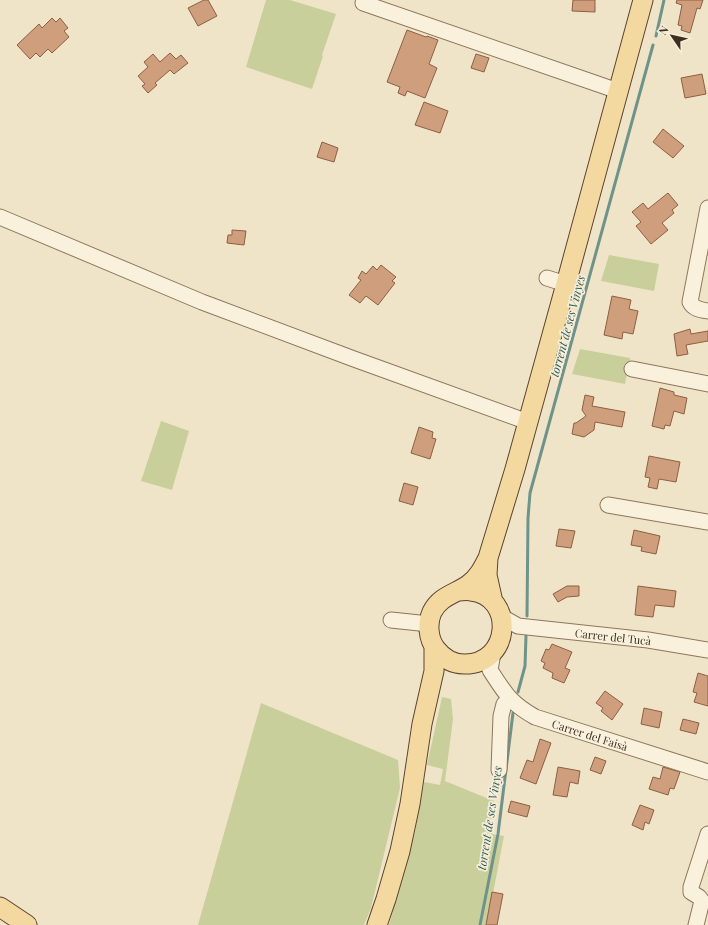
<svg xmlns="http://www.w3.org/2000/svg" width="708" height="925" font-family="'Playfair Display',serif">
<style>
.green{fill:#c9cf9b}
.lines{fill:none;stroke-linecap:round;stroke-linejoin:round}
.stream{stroke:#6f938a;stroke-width:3}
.building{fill:#cf9f7d;stroke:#8d5f41}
.minor-casing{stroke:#8d765c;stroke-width:17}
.major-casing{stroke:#5b4430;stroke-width:21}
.minor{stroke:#faf1dc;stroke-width:15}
.major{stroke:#f3d9a0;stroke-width:19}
.labels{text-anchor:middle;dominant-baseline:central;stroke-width:3.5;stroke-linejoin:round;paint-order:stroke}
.street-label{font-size:11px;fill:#3d2e20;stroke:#f7eed8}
.water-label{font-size:12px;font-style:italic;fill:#2f5d5a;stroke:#f7eed8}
</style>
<rect width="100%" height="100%" fill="#f0e4c8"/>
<path class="green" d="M 266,0 L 290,0 L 336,14 L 322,55 L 323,56 L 312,89 L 246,67 Z
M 609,255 L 659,264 L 654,291 L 601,281 Z
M 580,349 L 630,358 L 625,384 L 572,374 Z
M 161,421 L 189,431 L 172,490 L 141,481 Z
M 442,697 L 451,699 L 453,719 L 445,781 L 494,801 L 492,834 L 504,836 L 487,925 L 389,925 L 415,832 L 424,782 L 440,785 L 443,769 L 427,765 Z
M 261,703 L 398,760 L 400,788 L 371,908 L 364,925 L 198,925 Z"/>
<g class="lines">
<path class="stream" d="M 656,36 L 664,0
M 527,616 L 528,518 L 530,493 L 653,45
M 518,692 L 525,666 L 526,636
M 480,925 L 498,834 L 513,713"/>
</g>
<path class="building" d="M 204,0 L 208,0 L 217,16 L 198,26 L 188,8 Z
M 573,0 L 595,0 L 595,12 L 572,11 Z
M 677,0 L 703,0 L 700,9 L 697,8 L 690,33 L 681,30 L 682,26 L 678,25 L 682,5 L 676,3 Z
M 52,18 L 56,22 L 60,18 L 68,28 L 64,31 L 69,37 L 52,53 L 48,49 L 40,57 L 36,53 L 30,59 L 17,45 L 39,24 L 42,28 Z
M 407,30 L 426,37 L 427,36 L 438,40 L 429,64 L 437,68 L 425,98 L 407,91 L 405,96 L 398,93 L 400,87 L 387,82 Z
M 170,53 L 176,59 L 181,55 L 188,63 L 174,74 L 170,70 L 155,83 L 157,85 L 148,93 L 142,86 L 145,84 L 138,76 L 148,67 L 144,62 L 153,54 L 160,62 Z
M 476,54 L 489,58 L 484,72 L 471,68 Z
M 702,74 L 706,94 L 685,98 L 681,78 Z
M 424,102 L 448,111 L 440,133 L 415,125 Z
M 663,129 L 684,146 L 673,158 L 653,142 Z
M 322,142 L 338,148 L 334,162 L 317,157 Z
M 668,193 L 678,205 L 672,210 L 674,213 L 662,223 L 668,230 L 651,244 L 636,226 L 641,222 L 632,212 L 643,203 L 648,209 Z
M 232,230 L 246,231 L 244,245 L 227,243 L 228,235 L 232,235 Z
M 381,265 L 396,277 L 392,281 L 395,283 L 378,305 L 366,296 L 360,303 L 349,295 L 361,280 L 358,278 L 362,271 L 366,274 L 373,266 L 377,270 Z
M 612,296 L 631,300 L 629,309 L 638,311 L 633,334 L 623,332 L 622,339 L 604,335 Z
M 690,329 L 691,334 L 708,331 L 708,341 L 686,345 L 688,354 L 677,356 L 674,334 Z
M 660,388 L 674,392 L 674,395 L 687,398 L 684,414 L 674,411 L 670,426 L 665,425 L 664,429 L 652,426 Z
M 585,395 L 594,397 L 592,406 L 625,412 L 622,427 L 595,422 L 594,430 L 584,437 L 572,434 L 574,423 L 576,423 L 586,416 L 582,410 Z
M 419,427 L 433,432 L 432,438 L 436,439 L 430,459 L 411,453 Z
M 649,456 L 680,462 L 676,482 L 659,479 L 657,489 L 648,487 L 650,478 L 645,477 Z
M 404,483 L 418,487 L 413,505 L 399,501 Z
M 559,529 L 575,531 L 571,548 L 556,546 Z
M 634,530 L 660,536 L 656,554 L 641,551 L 642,547 L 631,545 Z
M 567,586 L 579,586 L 579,596 L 567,597 L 558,602 L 553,594 Z
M 638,586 L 676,591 L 674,607 L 655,605 L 653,617 L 635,615 Z
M 552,644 L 572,652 L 565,668 L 570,670 L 564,683 L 552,678 L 553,673 L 543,668 L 545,663 L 541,661 L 546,649 L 549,650 Z
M 698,673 L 708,676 L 708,706 L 694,702 L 697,693 L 693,692 Z
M 605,691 L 623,704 L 612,720 L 601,711 L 603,708 L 596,703 Z
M 644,708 L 662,712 L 659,728 L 641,724 Z
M 683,719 L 699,723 L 696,734 L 680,730 Z
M 540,739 L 551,743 L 536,784 L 520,778 L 527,760 L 533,762 Z
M 595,757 L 606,761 L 601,774 L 590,770 Z
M 558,767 L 580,771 L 578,784 L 570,782 L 567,797 L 553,795 Z
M 663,767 L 680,772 L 674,789 L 670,788 L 668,795 L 649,789 L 653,777 L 660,779 Z
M 511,801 L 530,806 L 527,817 L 508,812 Z
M 640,805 L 654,810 L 649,824 L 645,822 L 643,830 L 632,825 Z
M 492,892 L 503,894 L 497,925 L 486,925 Z"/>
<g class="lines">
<g class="minor-casing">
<g id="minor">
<path d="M 363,3 L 618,91"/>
<path d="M 708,208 L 690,302 C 693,309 701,310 708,311"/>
<path d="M 0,217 L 202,302 L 354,359 L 528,422"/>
<path d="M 547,278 L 566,284"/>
<path d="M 632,369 L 708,384"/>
<path d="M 608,505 L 708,522"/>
<path id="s1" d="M 502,617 L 518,626 L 648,640 L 708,650"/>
<path d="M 391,620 L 429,624"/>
<path id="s2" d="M 493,653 L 490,670 C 505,693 510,703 535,717 L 708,772"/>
<path d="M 499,770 L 501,716 L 504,704 L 510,700"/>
<path d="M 696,925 L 702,901 L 699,897 L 691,892 L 691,887 L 708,834"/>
</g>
</g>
<g class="major-casing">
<path id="major" d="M 458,591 C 462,591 467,590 471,591 C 516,596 511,665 464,664 C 453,664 443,658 436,649 C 428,639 427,623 432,612 C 440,596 455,594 468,585 C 478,578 483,568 488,558
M 493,602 L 487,575 L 488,558 L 515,469 L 566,284 L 643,0
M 0,907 L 27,925
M 377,925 L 386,899 L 400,851 L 410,804 L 422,724 L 434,671 L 434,646"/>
</g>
<use href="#minor" class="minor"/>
<use href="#major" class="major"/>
</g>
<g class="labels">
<g class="street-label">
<text stroke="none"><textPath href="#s1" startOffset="114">Carrer del Tucà</textPath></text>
<text stroke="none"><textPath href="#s2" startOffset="141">Carrer del Faisà</textPath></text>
</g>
<g class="water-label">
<text transform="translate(567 326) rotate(-75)">torrent de ses Vinyes</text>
<text transform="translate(489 818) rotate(-81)">torrent de ses Vinyes</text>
</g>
</g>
<g transform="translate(672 36) rotate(304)" stroke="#f7eed8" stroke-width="3" paint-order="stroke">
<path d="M0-3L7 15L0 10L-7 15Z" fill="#3d2e20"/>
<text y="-6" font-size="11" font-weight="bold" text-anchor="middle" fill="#3d2e20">N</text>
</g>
</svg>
